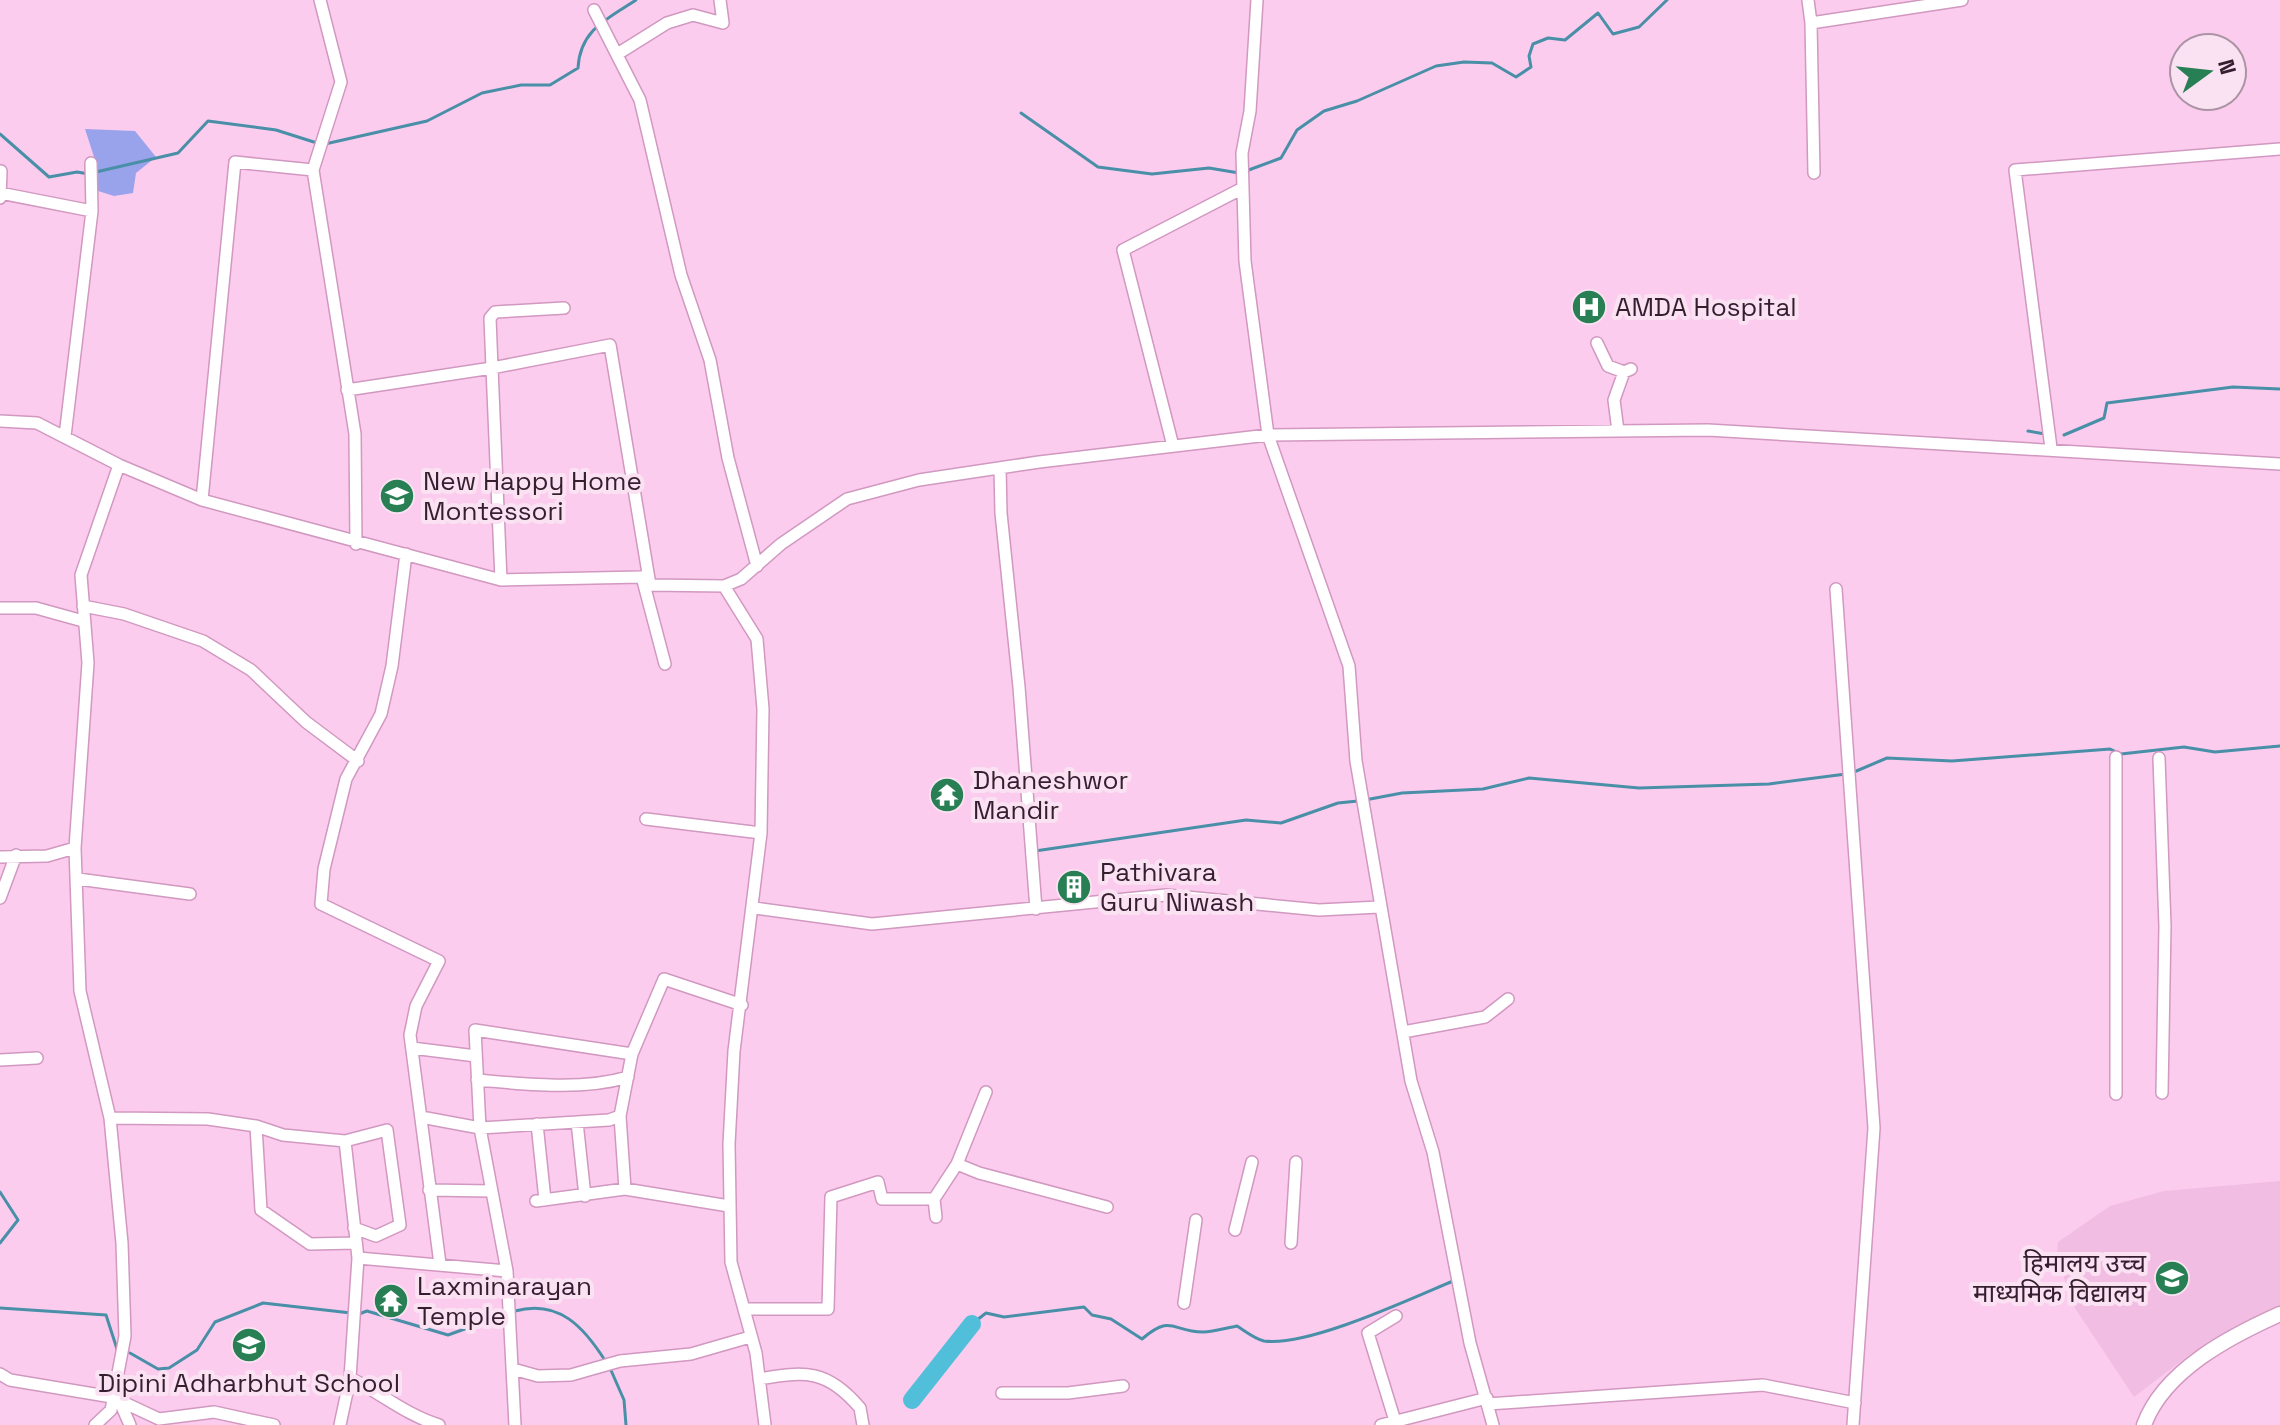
<svg xmlns="http://www.w3.org/2000/svg" width="2280" height="1425" font-family="'Space Grotesk','Noto Sans Devanagari',sans-serif">
<style>
.built{fill:#f1bde2}
.forest{fill:#99a3eb}
.lines{fill:none;stroke-linecap:round;stroke-linejoin:round}
.stream{stroke:#498fa7;stroke-width:3}
.river{stroke:#52bfda;stroke-width:18}
.minor-casing{stroke:#d198c0;stroke-width:14}
.tertiary-casing{stroke:#d198c0;stroke-width:17}
.minor{stroke:#fff;stroke-width:11}
.tertiary{stroke:#fff;stroke-width:14}
.labels{text-anchor:middle;dominant-baseline:central;stroke-width:8;stroke-linejoin:round;paint-order:stroke}
.poi-label{font-size:26px;fill:#351f2f;stroke:#fae2f3;text-anchor:start}
</style>
<rect width="100%" height="100%" fill="#fcccee"/>
<path class="built" d="M 2280,1181 L 2280,1309 L 2249,1321 L 2189,1355 L 2134,1397 L 2071,1302 L 2057,1253 L 2058,1242 L 2110,1206 L 2164,1191 Z"/>
<path class="forest" d="M 85,129 L 135,131 L 156,157 L 136,173 L 133,193 L 114,196 L 95,190 L 96,163 Z"/>
<g class="lines">
<path class="stream" d="M 1021,113 L 1098,167 L 1152,174 L 1209,168 L 1239,173
M 0,134 L 49,177 L 77,172 L 89,174
M 325,144 L 427,121 L 482,93 L 521,85 L 550,85 L 578,68 C 580,30 607,19 636,0
M 1246,171 L 1281,158 L 1297,130 L 1324,111 L 1357,101 L 1436,66 L 1464,62 L 1492,63 L 1516,77 L 1531,67 L 1529,56 L 1533,44 L 1548,38 L 1565,40 L 1598,13 L 1613,34 L 1639,27 L 1667,0
M 96,172 L 178,153 L 208,121 L 276,130 L 317,143
M 2028,431 L 2045,434
M 2064,435 L 2104,418 L 2107,403 L 2233,387 L 2280,389
M 1854,772 L 1887,758 L 1952,761 L 2110,749 L 2121,754 L 2184,747 L 2215,752 L 2280,746
M 1365,800 L 1402,793 L 1483,789 L 1529,778 L 1639,788 L 1769,784 L 1846,774
M 1035,851 L 1246,820 L 1281,823 L 1338,803 L 1358,801
M 0,1192 L 18,1220 L 0,1243
M 0,1308 L 106,1315 L 117,1349
M 515,1311 C 559,1299 584,1327 606,1362
M 359,1314 L 367,1311 L 448,1335 L 495,1318
M 972,1324 L 986,1313 L 1004,1317 L 1084,1307 L 1092,1315 L 1111,1319 L 1142,1339 C 1172,1313 1172,1332 1203,1332 C 1214,1332 1226,1328 1237,1326 C 1245,1331 1255,1339 1264,1341 C 1308,1347 1410,1299 1453,1281
M 130,1353 L 158,1369 L 169,1368 L 197,1350 L 215,1322 L 263,1303 L 351,1313
M 610,1368 L 624,1400 L 626,1425"/>
<path class="river" d="M 912,1400 L 972,1324"/>
<g class="minor-casing">
<path id="minor" d="M 320,0 L 341,82 L 313,170 L 355,434 L 356,544
M 1257,0 L 1250,111 L 1242,153 L 1245,261 L 1268,435 L 1349,666 L 1356,761 L 1411,1081 L 1433,1152 L 1470,1343 L 1493,1425
M 1808,0 L 1811,23
M 594,10 L 640,100 L 681,275 L 710,360 L 728,458 L 757,566
M 619,53 L 667,23 L 693,15 L 723,23 L 720,0
M 1814,173 L 1811,23 L 1962,0
M 0,193 L 92,211
M 0,198 L 1,171
M 1597,343 L 1608,366 L 1624,372
M 347,390 L 492,368 L 490,318 L 495,312 L 564,308
M 0,421 L 37,423 L 119,465 L 202,500 L 501,580 L 642,577 L 650,585 L 724,586 L 741,579 L 781,544 L 847,499 L 919,480 L 1039,462 L 1268,435 L 1708,430 L 2280,464
M 1618,431 L 1614,400 L 1624,372 L 1631,369
M 65,436 L 92,211 L 91,163
M 1173,446 L 1123,250 L 1243,188
M 2051,448 L 2015,170 L 2280,149
M 1000,468 L 1001,513 L 1019,687 L 1036,909
M 202,500 L 235,162 L 313,170
M 406,554 L 392,666 L 381,714 L 346,779 L 324,869 L 321,904 L 439,961 L 416,1006 L 410,1035 L 440,1264
M 642,577 L 665,664
M 501,580 L 492,368 L 610,345 L 650,585
M 724,586 L 757,639 L 763,709 L 761,833 L 734,1051 L 729,1144 L 731,1262 L 756,1353 L 765,1425
M 1836,589 L 1874,1128 L 1853,1425
M 83,606 L 124,614 L 203,641 L 251,670 L 306,722 L 358,761
M 0,608 L 36,608 L 83,621
M 2116,757 L 2116,1094
M 2159,758 L 2165,926 L 2162,1093
M 646,819 L 761,833
M 0,857 L 47,856 L 75,848
M 78,879 L 190,894
M 0,898 L 16,855
M 755,908 L 872,924 L 1166,895 L 1319,910 L 1379,907
M 1403,1032 L 1485,1017 L 1508,999
M 412,1048 L 476,1056
M 0,1060 L 37,1058
M 477,1080 C 526,1084 581,1091 628,1077
M 620,1116 L 625,1189
M 421,1117 L 480,1128 L 609,1120 L 620,1116 L 632,1054
M 110,1118 L 208,1119 L 256,1126
M 577,1122 L 585,1196
M 537,1124 L 545,1200
M 345,1141 L 283,1135 L 256,1126 L 261,1210 L 310,1244 L 356,1243
M 957,1164 L 979,1173 L 1107,1207
M 429,1190 L 491,1191
M 934,1199 L 957,1164 L 986,1092
M 536,1201 L 625,1189 L 729,1206
M 1235,1230 L 1252,1162
M 1291,1243 L 1296,1162
M 358,1258 L 507,1271
M 1184,1303 L 1196,1220
M 744,1309 L 828,1309 L 831,1197 L 878,1182 L 882,1199 L 934,1199 L 936,1217
M 513,1369 L 538,1376 L 571,1375 L 620,1361 L 691,1354 L 750,1337
M 0,1374 L 10,1380 L 112,1397 L 159,1419 L 214,1412 L 274,1425
M 350,1378 L 358,1258 L 345,1141 L 387,1130 L 400,1225 L 376,1236 L 354,1228
M 759,1379 C 805,1371 827,1369 860,1408 L 863,1425
M 1002,1393 L 1068,1393 L 1123,1386
M 120,1402 L 130,1425
M 1488,1404 L 1763,1385 L 1855,1403
M 1395,1421 L 1368,1333 L 1396,1316
M 95,1425 L 111,1410 L 125,1336 L 122,1243 L 110,1118 L 80,991 L 75,848 L 88,663 L 81,575 L 119,465
M 340,1425 L 350,1378 C 381,1393 406,1415 439,1425
M 515,1425 L 507,1271 L 480,1128 L 475,1030 L 632,1054 L 664,979 L 742,1005
M 1381,1425 L 1487,1398"/>
</g>
<g class="tertiary-casing">
<path id="tertiary" d="M 2144,1425 C 2164,1370 2231,1336 2280,1314"/>
</g>
<use href="#minor" class="minor"/>
<use href="#tertiary" class="tertiary"/>
</g>
<defs>
<g id="hospital-disc" transform="scale(1.8)"><circle r="9.5" fill="#277f53" stroke="#fae2f3"/><path d="M-5-5h3v3.5h4V-5h3V5h-3V1.5h-4V5h-3Z" fill="#fff"/></g>
<g id="school-disc" transform="scale(1.8)"><circle r="9.5" fill="#277f53" stroke="#fae2f3"/><path d="M0-5L7-2L0 1L-7-2ZM-4 1L0 2.5L4 1V4Q0 6-4 4Z" fill="#fff"/></g>
<g id="temple-disc" transform="scale(1.8)"><circle r="9.5" fill="#277f53" stroke="#fae2f3"/><path d="M0-6L5-2H3V0L6.5 2.5H4V6H1.5V3h-3V6H-4V2.5H-6.5L-3 0V-2H-5Z" fill="#fff"/></g>
<g id="building-disc" transform="scale(1.8)"><circle r="9.5" fill="#277f53" stroke="#fae2f3"/><path d="M-4-6H4V6H1V3H-1V6H-4ZM-2.5-4.3h1.7v1.8h-1.7ZM.8-4.3h1.7v1.8H.8ZM-2.5-1h1.7V.8h-1.7ZM.8-1h1.7V.8H.8Z" fill="#fff"/></g>
</defs>
<g fill-rule="evenodd">
<use href="#hospital-disc" x="1589" y="307"/>
<use href="#school-disc" x="397" y="496"/>
<use href="#temple-disc" x="947" y="795"/>
<use href="#building-disc" x="1074" y="887"/>
<use href="#school-disc" x="2172" y="1278"/>
<use href="#temple-disc" x="391" y="1301"/>
<use href="#school-disc" x="249" y="1345"/>
</g>
<g class="labels">
<g class="poi-label">
<text x="1615" y="307">AMDA Hospital</text>
<text x="423" y="481">New Happy Home<tspan x="423" dy="30">Montessori</tspan></text>
<text x="973" y="780">Dhaneshwor<tspan x="973" dy="30">Mandir</tspan></text>
<text x="1100" y="872">Pathivara<tspan x="1100" dy="30">Guru Niwash</tspan></text>
<text x="2146" y="1263" text-anchor="end">हिमालय उच्च<tspan x="2146" dy="30">माध्यमिक विद्यालय</tspan></text>
<text x="417" y="1286">Laxminarayan<tspan x="417" dy="30">Temple</tspan></text>
<text x="249" y="1383" text-anchor="middle">Dipini Adharbhut School</text>
</g>
</g>
<g transform="translate(2208 72) rotate(75)"><circle r="38" fill="#fae2f3" stroke="#ab94a5" stroke-width="2"/>
<path d="M0-6L14 30L0 20L-14 30Z" fill="#277f53"/>
<text y="-12" font-size="22" font-weight="bold" text-anchor="middle" fill="#351f2f">N</text>
</g>
</svg>
